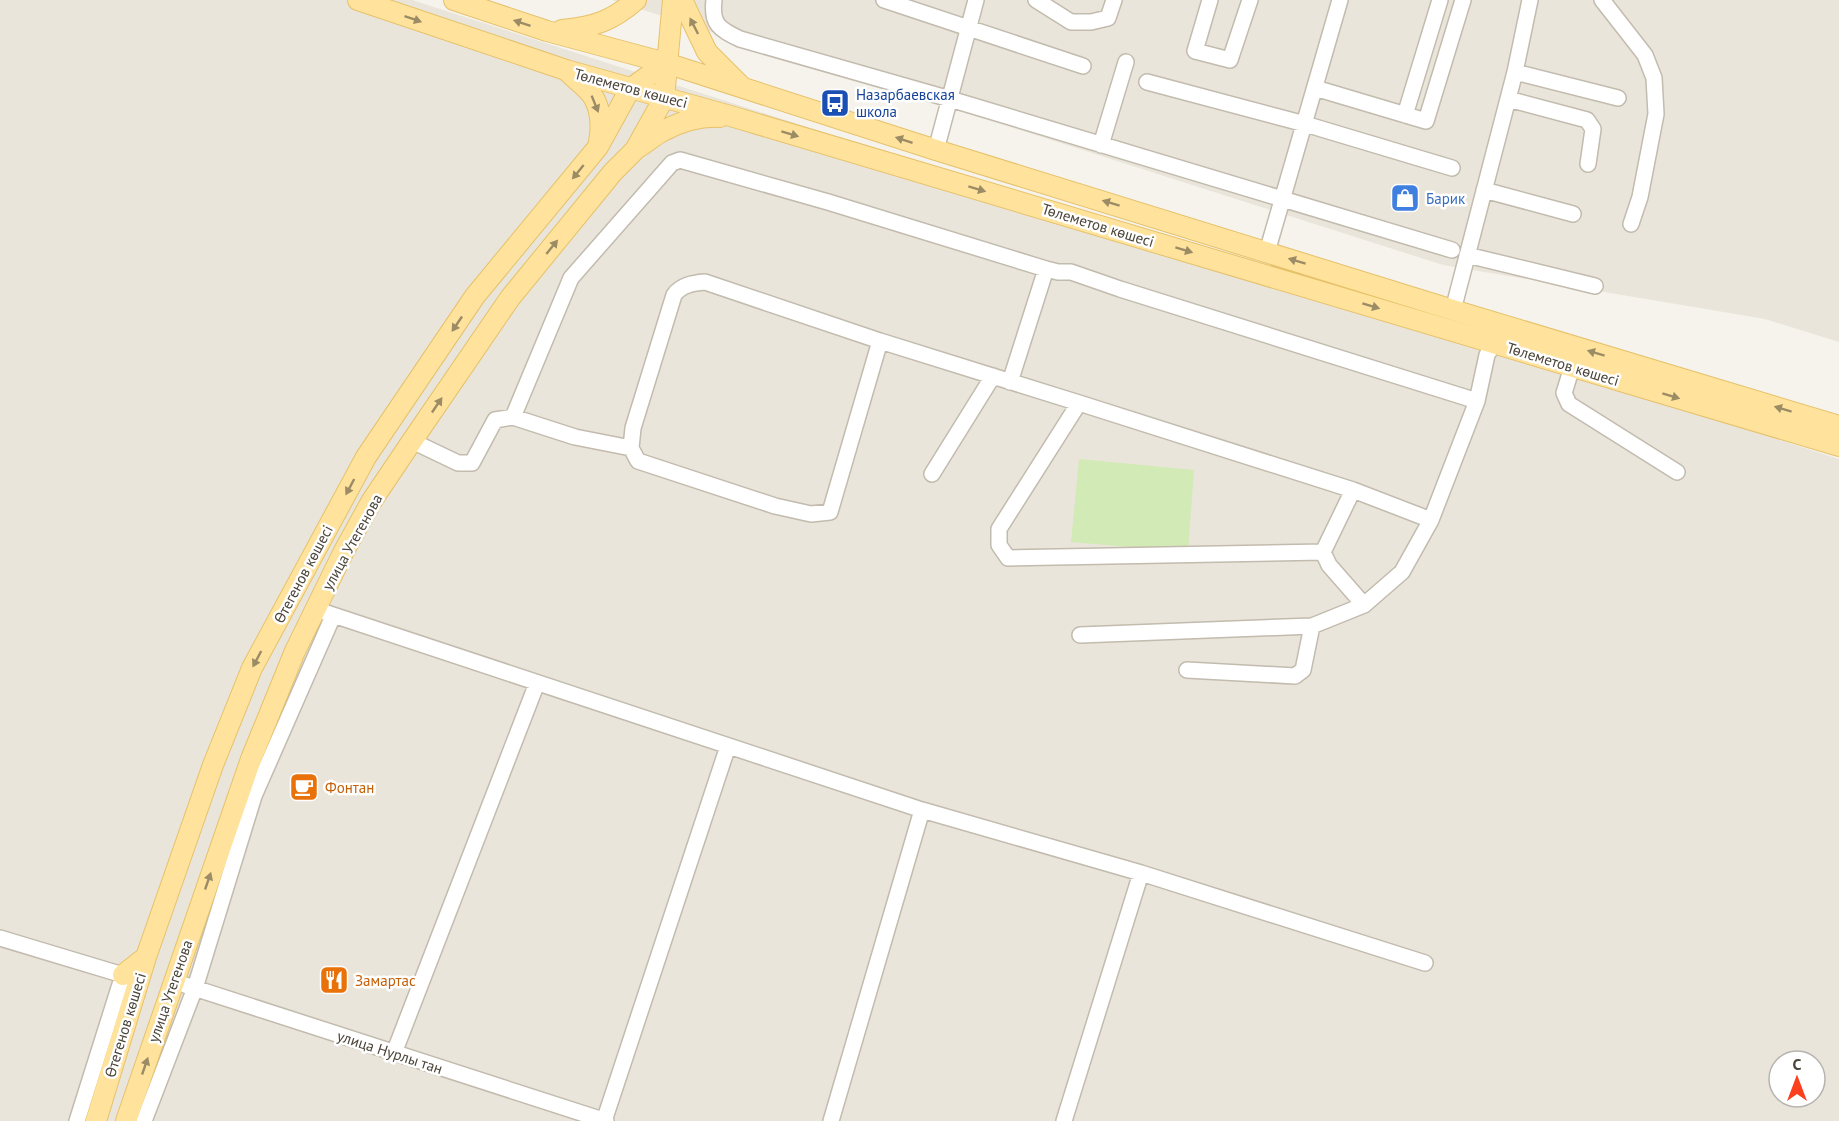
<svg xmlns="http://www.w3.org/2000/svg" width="1839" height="1121" font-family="'PT Sans',sans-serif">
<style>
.residential{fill:#eae5da;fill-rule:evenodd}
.green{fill:#d2eab5}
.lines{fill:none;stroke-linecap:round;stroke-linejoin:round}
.minor-casing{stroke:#c2bbae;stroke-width:18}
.major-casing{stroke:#e6c16a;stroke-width:22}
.minor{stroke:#fff;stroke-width:15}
.major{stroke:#ffe39c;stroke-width:20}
.oneway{fill:#9c8c66}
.labels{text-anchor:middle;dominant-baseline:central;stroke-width:5;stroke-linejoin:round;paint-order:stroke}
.street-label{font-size:15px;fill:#4b4439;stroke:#fff}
.transit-label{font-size:15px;fill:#164399;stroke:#fff;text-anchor:start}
.shop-label{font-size:15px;fill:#366cbe;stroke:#fff;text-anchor:start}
.food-label{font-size:15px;fill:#c56008;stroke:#fff;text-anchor:start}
</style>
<rect width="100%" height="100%" fill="#f6f3ec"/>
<path class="residential" d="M 0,0 L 412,0 L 1839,459 L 1839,1121 L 0,1121 ZM 1779,1061 L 1815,1061 L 1815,1097 L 1779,1097 Z
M 612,0 L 1839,0 L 1839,342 L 1765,319 L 1443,265 Z"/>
<path class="green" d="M 1079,459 L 1194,470 L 1188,552 L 1071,542 Z"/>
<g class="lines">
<g class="minor-casing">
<path id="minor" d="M 714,0 C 711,24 719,29 740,39 L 950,99 L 1452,250
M 884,0 L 1083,66
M 1036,0 L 1071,22 L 1091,22 L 1108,18 L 1114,0
M 1210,0 L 1195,51 L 1230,60 L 1250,0
M 1602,0 L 1645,55 L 1654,78 L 1656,114 L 1640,197 L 1631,224
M 1515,72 L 1618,98
M 1147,82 L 1305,124 L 1452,168
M 1315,88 L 1426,121 L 1463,0
M 1508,99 L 1587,120 L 1593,129 L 1588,164
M 1405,115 L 1440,0
M 1101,145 L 1126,62
M 936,150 L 976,0
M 1484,190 L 1573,214
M 1267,252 L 1340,0
M 1467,255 L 1595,286
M 1453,310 L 1515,72 L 1530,0
M 880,341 L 830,512 L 811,514 L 775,506 L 638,461 L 631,448 L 633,428 L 674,295 C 681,285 693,283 705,282 L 880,341 L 1079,403
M 1572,367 L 1564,393 L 1569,404 L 1677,472
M 1010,382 L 1046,269 L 1058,272 L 1071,272 L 1120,289 L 1477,401
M 513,417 L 571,278 L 672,163 L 680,160 L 828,202 L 1046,269
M 412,441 L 458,463 L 472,463 L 495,420 L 513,417 L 575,437 L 631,448
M 932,474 L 993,376
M 1323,552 L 1008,558 L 999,545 L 999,529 L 1079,403 L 1353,490
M 1323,552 L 1353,490 L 1431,520 L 1477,401 L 1487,355 L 1494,343
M 1323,552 L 1329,565 L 1364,605
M 315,609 L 922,810
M 1080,635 L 1312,626 L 1364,605 L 1402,572 L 1431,520
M 1187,670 L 1295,676 L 1303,670 L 1312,626
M 0,938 L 123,975 L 77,1121
M 185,985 L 606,1121
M 394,1053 L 537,683
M 144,1121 L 195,988 L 254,796 L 333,616
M 604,1121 L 728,746
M 831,1121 L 922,810 L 1141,873
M 1064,1121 L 1141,873 L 1425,963"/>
</g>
<g class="major-casing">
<path id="major" d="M 358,0 L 566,70 L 734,117 L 1839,446
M 454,0 L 547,31 L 666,63 L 936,150 L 1453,310 L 1839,426
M 682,0 L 707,52 L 741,86
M 562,30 C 594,27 612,21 636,0
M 568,72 C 575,79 586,87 592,95 C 601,108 602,127 599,142
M 639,147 C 647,142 655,135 663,131 C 680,122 701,116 720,117
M 123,975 L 146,957
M 96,1121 L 146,957 L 213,765 L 252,668 L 366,457 L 475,296 L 598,147 L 630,89 L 666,63
M 126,1121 L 251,759 L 295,651 L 344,551 L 371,502 L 412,441 L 510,298 L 613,172 L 635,150 L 664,98 L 673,0"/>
</g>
<use href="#minor" class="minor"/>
<use href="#major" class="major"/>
</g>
<defs><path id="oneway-solid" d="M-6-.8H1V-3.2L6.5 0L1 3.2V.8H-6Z" transform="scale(1.5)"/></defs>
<g class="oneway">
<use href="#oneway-solid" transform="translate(413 19) rotate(19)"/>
<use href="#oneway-solid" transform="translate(522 23) rotate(-162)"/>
<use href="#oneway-solid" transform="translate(694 26) rotate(-117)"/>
<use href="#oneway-solid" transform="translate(595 104) rotate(68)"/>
<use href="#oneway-solid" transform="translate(790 134) rotate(17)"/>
<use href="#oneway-solid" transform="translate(904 140) rotate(-162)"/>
<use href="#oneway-solid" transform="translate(578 172) rotate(129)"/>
<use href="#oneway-solid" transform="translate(977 189) rotate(17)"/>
<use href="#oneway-solid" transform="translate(1111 203) rotate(-163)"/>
<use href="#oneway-solid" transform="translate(552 247) rotate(-51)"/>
<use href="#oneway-solid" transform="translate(1184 250) rotate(17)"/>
<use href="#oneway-solid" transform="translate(1297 261) rotate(-163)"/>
<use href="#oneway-solid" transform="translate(1371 306) rotate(17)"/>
<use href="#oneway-solid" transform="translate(457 324) rotate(124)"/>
<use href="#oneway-solid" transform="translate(1596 353) rotate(-163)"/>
<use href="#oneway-solid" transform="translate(1671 396) rotate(17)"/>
<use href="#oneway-solid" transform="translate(437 405) rotate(-56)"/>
<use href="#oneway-solid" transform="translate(1783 409) rotate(-163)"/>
<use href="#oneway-solid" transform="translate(350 487) rotate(118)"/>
<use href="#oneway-solid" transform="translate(257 659) rotate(118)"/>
<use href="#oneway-solid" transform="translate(208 881) rotate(-71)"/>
<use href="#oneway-solid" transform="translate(145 1066) rotate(-71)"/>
</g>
<defs>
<g id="bus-square" transform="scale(1.5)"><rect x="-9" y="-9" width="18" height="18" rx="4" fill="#1a4fb4" stroke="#fff"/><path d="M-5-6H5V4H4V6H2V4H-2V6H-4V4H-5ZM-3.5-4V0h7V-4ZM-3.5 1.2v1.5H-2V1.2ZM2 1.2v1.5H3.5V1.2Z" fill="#fff"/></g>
<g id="shop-square" transform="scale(1.5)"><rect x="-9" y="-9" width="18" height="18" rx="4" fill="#3f7fe0" stroke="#fff"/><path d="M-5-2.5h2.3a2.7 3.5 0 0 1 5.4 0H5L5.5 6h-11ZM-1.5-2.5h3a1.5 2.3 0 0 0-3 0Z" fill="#fff"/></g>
<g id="cafe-square" transform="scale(1.5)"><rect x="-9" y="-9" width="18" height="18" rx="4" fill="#e8710a" stroke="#fff"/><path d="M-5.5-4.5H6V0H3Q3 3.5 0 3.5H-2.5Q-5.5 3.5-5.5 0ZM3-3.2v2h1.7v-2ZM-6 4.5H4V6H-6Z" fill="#fff"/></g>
<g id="restaurant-square" transform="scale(1.5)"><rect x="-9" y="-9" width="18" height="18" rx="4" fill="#e8710a" stroke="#fff"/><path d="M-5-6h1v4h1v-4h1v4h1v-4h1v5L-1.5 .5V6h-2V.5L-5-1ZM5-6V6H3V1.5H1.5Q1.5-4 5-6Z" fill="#fff"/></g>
</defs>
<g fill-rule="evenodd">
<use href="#bus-square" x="835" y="103"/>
<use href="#shop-square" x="1405" y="198"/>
<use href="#cafe-square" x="304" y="787"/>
<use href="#restaurant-square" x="334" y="980"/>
</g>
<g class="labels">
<g class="street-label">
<text transform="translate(631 88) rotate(15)">Төлеметов көшесі</text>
<text transform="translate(1098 225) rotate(17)">Төлеметов көшесі</text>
<text transform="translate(1563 364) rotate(17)">Төлеметов көшесі</text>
<text transform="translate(352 542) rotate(-61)">улица Утегенова</text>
<text transform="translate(303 574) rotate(-62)">Өтегенов көшесі</text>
<text transform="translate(170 991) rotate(-71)">улица Утегенова</text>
<text transform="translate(125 1025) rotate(-73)">Өтегенов көшесі</text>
<text transform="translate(390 1052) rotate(18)">улица Нурлы тан</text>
</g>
<g class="transit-label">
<text x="856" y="94">Назарбаевская<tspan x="856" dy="17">школа</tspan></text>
</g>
<g class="shop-label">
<text x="1426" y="198">Барик</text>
</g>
<g class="food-label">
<text x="325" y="787">Фонтан</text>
<text x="355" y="980">Замартас</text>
</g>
</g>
<g transform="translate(1797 1079)"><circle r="28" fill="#ffffff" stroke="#b7b4b0" stroke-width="1.5"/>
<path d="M0-4.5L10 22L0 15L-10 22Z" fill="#fc3f1d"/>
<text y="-9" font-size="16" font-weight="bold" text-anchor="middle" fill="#4b4439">С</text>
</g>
</svg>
